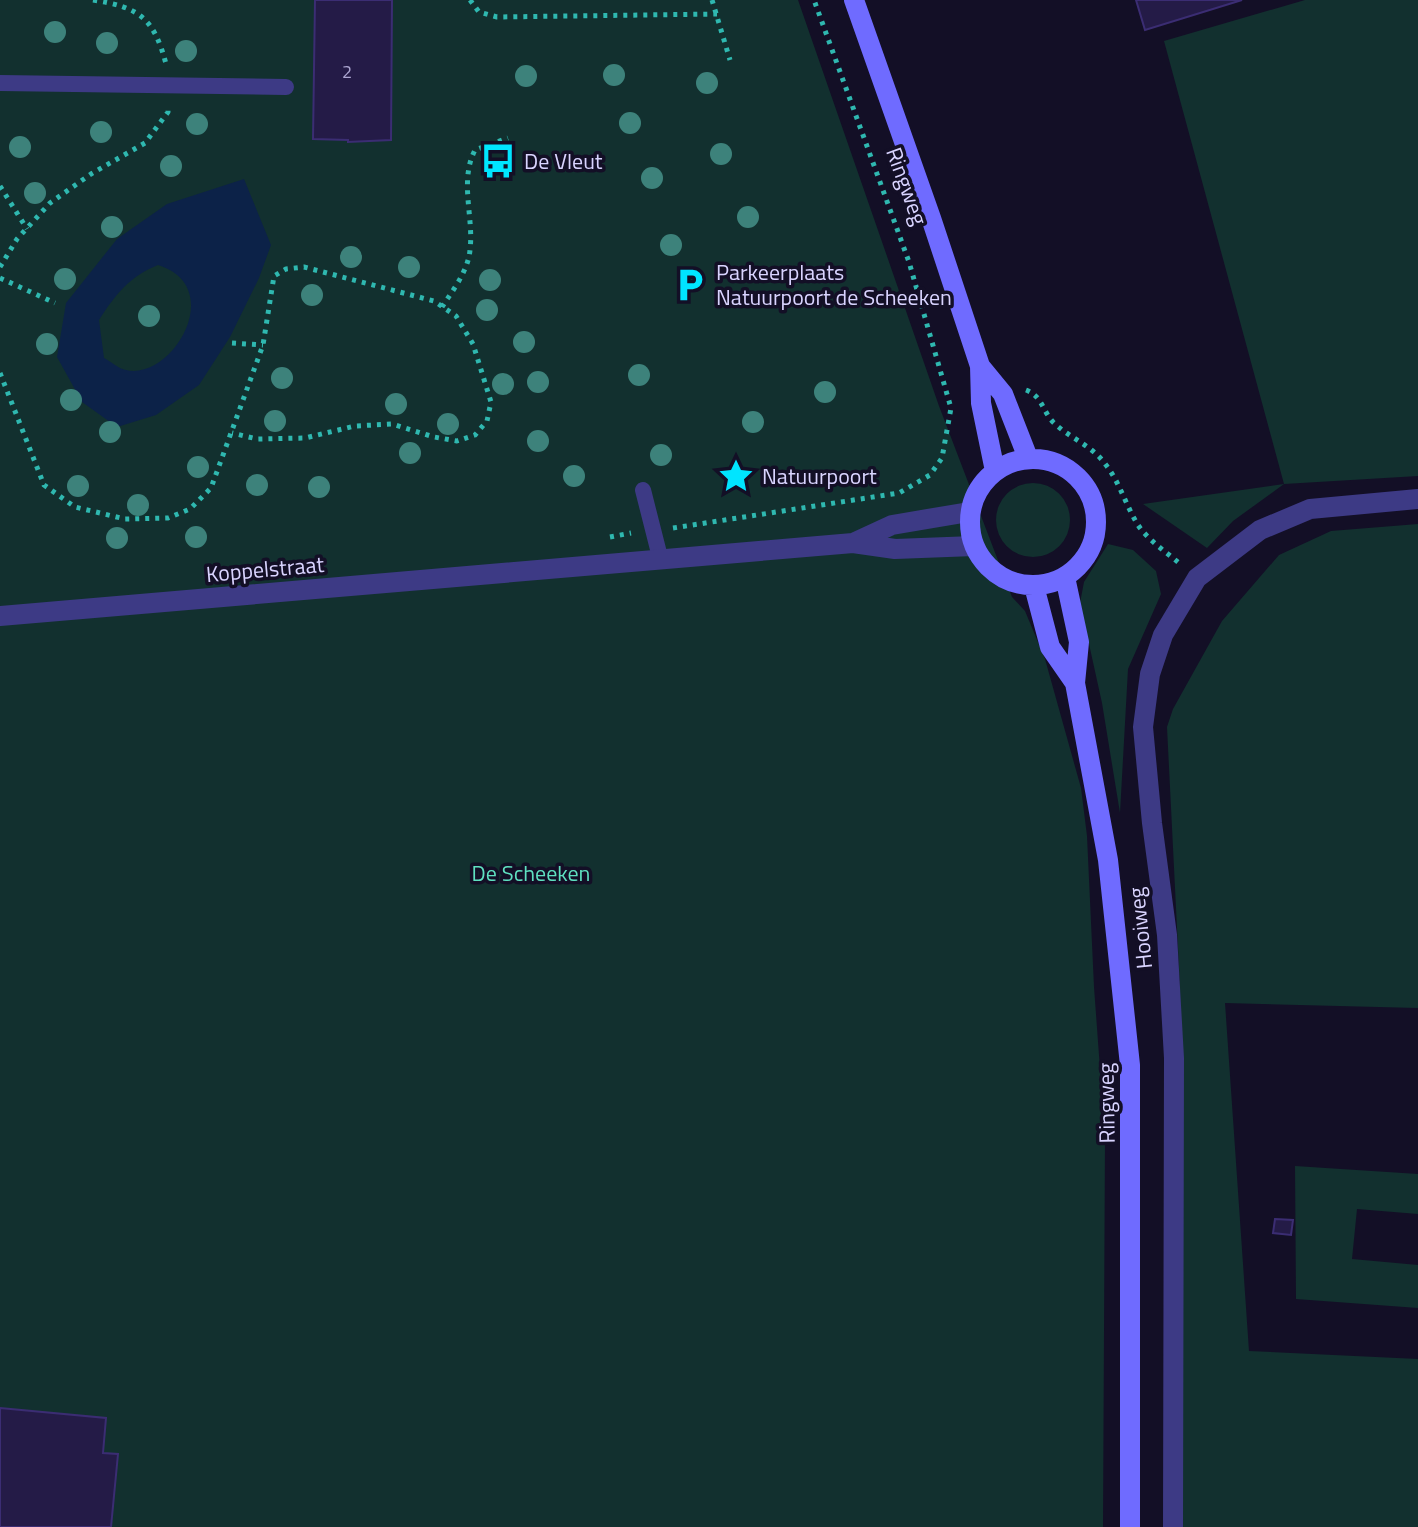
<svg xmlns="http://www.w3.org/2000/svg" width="1418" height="1527" font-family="'Titillium Web',sans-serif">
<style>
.green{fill:#12302f}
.water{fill:#0c2248;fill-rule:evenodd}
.building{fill:#241b47;stroke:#3b2d73;stroke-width:2}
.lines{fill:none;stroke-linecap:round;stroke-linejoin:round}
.path{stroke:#2fb8b0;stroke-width:5;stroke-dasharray:4 6;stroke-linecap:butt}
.lane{stroke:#3d3a85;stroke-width:16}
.street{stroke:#3d3a85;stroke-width:20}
.secondary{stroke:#6f6bff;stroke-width:20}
.tree{fill:#3d827b}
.labels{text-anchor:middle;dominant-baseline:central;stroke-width:7;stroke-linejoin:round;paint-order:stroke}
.number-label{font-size:18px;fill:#aca6d1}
.poi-label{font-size:22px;fill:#d9d4ff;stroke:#130f26;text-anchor:start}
.street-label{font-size:22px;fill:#d9d4ff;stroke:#130f26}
.park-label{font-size:22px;fill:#5fe0c0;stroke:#130f26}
</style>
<rect width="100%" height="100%" fill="#130f26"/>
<path class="green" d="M 0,0 L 798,0 L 939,406 L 1012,597 L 1025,611 L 1045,659 L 1081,788 L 1087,836 L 1094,987 L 1105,1137 L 1103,1527 L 0,1527 Z
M 1305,0 L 1418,0 L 1418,476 L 1284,484 L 1233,521 L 1207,548 L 1143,504 L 1284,484 L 1164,41 Z
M996 520a37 37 0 1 1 74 0a37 37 0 1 1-74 0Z
M 1418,524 L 1418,1008 L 1225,1003 L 1249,1351 L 1418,1359 L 1418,1527 L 1181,1527 L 1180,988 L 1167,727 L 1173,709 L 1222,621 L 1279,555 L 1331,531 Z
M 1108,544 L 1133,550 L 1156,571 L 1161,594 L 1128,669 L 1120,813 L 1102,703 L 1080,603 L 1084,582 Z
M 1295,1166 L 1418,1174 L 1418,1214 L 1357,1209 L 1352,1259 L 1418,1265 L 1418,1308 L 1296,1299 Z"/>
<path class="water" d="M 244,179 L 271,245 L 259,278 L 230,337 L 199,385 L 156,415 L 117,427 L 82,402 L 57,357 L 66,303 L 117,239 L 167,204 ZM 158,265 C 228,287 172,381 126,370 C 119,369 110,361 104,358 L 99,320 C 115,295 130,276 158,265 Z"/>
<path class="building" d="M 315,0 L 392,0 L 391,140 L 348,142 L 348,140 L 313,139 Z
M 1136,0 L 1242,0 L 1145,30 Z
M 1275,1219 L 1293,1220 L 1291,1235 L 1273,1233 Z
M 0,1408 L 106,1418 L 103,1453 L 118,1454 L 111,1527 L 0,1527 Z"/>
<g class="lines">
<path class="path" d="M 93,0 C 139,7 154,18 166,64
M 470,0 L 479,12 L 497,17 L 717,14
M 712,0 L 730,60
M 0,186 L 27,229
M 0,267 L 17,239 L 50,203 L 91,174 L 145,143 L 168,112 L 168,105
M 0,278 L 55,303
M 442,307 C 453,290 468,271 470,250 C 474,217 459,181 475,150 L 508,138
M 232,343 L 263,345
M 0,373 L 44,485 L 75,507 L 125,519 L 168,518 L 190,509 L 211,488 L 263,345 L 274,276 L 286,269 L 304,267 L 434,301 L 456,316 L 473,344 L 491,402 L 487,421 L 475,435 L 457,441 L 434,437 L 392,424 L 355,426 L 305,438 L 257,439 L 232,433
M 1026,390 C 1042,396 1042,410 1053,422 C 1069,438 1092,445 1106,465 C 1120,483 1126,506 1138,525 C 1148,540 1166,552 1179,563
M 673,528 L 899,493 L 930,475 L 942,458 L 951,408 L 909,262 L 814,0
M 610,537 L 631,533"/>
<path class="lane" d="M 0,83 L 286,87
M 643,490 L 661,561"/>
<path class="street" d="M 853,543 L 892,525 L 969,512
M 0,616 L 853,543 L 895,549 L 974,546
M 1173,1527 L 1174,1058 L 1167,935 L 1152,823 L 1143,727 L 1150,674 L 1163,635 L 1197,578 L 1260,530 L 1310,509 L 1418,499"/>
<path class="secondary" d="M 854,0 L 931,218 L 980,366 L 981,403 L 995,471
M 980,366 L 1003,394 L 1028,458
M970 522a63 63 0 1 1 126 0a63 63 0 1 1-126 0Z
M 1065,577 L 1079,642 L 1075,683 L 1108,860 L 1130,1065 L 1130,1527
M 1034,586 L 1050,647 L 1075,683"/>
</g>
<g class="tree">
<circle cx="55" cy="32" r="11"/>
<circle cx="107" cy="43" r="11"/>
<circle cx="186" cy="51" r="11"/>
<circle cx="614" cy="75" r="11"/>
<circle cx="526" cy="76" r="11"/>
<circle cx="707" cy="83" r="11"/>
<circle cx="630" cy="123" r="11"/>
<circle cx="197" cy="124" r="11"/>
<circle cx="101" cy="132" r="11"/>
<circle cx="20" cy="147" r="11"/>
<circle cx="721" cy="154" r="11"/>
<circle cx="171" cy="166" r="11"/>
<circle cx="652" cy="178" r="11"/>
<circle cx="35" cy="193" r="11"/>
<circle cx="748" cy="217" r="11"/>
<circle cx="112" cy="227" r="11"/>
<circle cx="671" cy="245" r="11"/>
<circle cx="351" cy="257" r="11"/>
<circle cx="409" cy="267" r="11"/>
<circle cx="65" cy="279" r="11"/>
<circle cx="490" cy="280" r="11"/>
<circle cx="312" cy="295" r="11"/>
<circle cx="487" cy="310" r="11"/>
<circle cx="149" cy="316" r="11"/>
<circle cx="524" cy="342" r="11"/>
<circle cx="47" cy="344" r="11"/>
<circle cx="639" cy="375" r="11"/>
<circle cx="282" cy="378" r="11"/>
<circle cx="538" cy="382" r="11"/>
<circle cx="503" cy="384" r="11"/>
<circle cx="825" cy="392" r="11"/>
<circle cx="71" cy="400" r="11"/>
<circle cx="396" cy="404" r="11"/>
<circle cx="275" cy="421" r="11"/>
<circle cx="753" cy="422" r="11"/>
<circle cx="448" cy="424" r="11"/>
<circle cx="110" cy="432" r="11"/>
<circle cx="538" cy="441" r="11"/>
<circle cx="410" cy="453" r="11"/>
<circle cx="661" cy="455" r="11"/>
<circle cx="198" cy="467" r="11"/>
<circle cx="574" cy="476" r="11"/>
<circle cx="257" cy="485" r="11"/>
<circle cx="78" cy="486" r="11"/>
<circle cx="319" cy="487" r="11"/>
<circle cx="138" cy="505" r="11"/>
<circle cx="196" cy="537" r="11"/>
<circle cx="117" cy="538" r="11"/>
</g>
<defs>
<g id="bus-bare" transform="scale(2.76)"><path d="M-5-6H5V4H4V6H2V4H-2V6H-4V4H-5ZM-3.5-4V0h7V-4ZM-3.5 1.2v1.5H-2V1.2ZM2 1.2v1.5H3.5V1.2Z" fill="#00e5ff" stroke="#130f26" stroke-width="2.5" paint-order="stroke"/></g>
<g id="parking-bare" transform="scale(2.76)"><path d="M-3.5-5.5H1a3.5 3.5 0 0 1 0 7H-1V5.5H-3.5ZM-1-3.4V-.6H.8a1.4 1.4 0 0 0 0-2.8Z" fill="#00e5ff" stroke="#130f26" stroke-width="2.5" paint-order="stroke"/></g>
<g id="sight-bare" transform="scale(2.76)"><path d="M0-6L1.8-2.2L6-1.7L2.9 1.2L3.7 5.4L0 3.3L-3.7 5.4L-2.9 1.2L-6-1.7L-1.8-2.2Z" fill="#00e5ff" stroke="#130f26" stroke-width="2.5" paint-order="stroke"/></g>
</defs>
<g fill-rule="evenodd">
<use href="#bus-bare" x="498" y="161"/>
<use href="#parking-bare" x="690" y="285"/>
<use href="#sight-bare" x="736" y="476"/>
</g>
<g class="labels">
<g class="number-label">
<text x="347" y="71">2</text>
</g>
<g class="poi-label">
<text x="524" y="161">De Vleut</text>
<text x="716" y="272">Parkeerplaats<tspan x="716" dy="25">Natuurpoort de Scheeken</tspan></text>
<text x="762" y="476">Natuurpoort</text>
</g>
<g class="street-label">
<text transform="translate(907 186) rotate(70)">Ringweg</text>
<text transform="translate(265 569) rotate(-5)">Koppelstraat</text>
<text transform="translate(1140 928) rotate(-96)">Hooiweg</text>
<text transform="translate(1106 1103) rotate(-91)">Ringweg</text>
</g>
<g class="park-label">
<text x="531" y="873">De Scheeken</text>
</g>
</g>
</svg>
